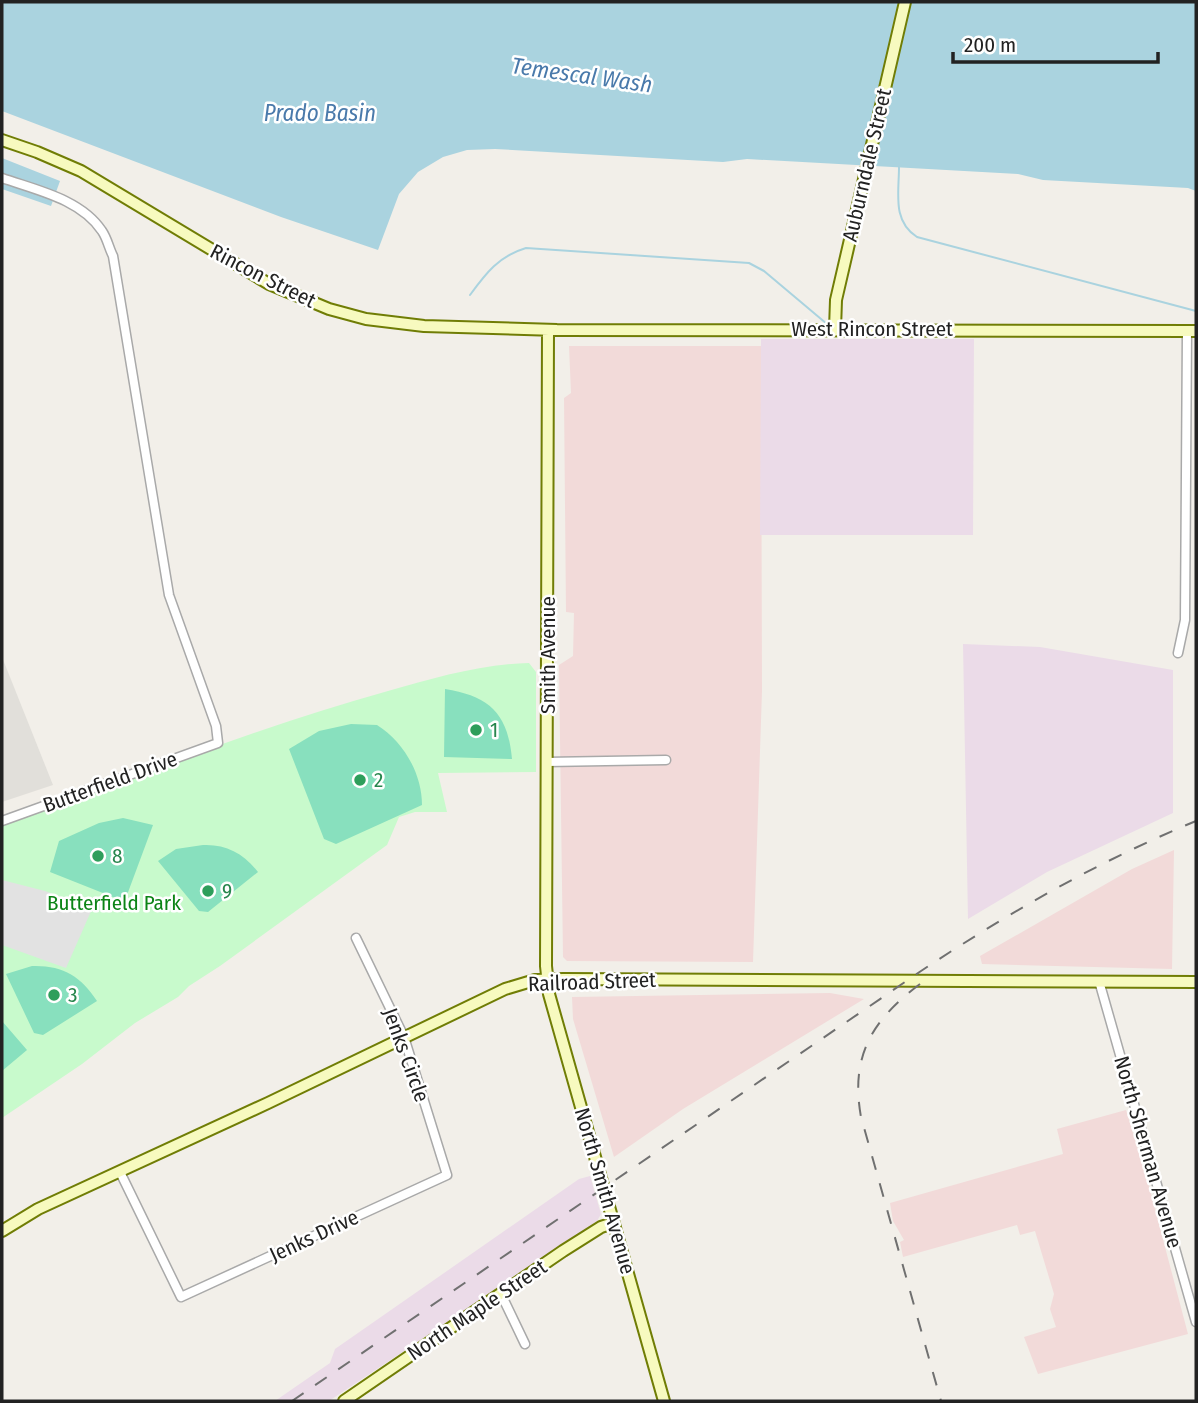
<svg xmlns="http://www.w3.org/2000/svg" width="1198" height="1403" font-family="'Fira Sans Condensed',sans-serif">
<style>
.commercial{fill:#f2dad9}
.industrial{fill:#ebdbe8}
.airport{fill:#e1dfda}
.park{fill:#c8facc}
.pitch{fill:#88e0be}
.parking{fill:#e2e2e2}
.water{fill:#aad3df}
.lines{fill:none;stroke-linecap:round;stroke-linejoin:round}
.stream{stroke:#aad3df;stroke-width:2}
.street-casing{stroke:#a9a9a9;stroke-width:11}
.secondary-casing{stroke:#707d05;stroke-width:14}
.street{stroke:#fff;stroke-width:8}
.secondary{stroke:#f7fabf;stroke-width:10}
.rail{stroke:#707070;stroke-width:2;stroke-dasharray:14 14;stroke-linecap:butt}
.leisure-dot{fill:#2e9e5b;stroke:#fff;stroke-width:2.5}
.labels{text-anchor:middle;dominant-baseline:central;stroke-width:5;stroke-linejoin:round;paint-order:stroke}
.street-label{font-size:21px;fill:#222;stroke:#fff}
.leisure-label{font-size:21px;fill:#27864d;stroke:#fff;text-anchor:start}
.park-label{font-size:21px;fill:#0c8416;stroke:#fff}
.water-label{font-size:23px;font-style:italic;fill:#4a7aab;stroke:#fff}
</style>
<rect width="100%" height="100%" fill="#f2efe9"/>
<path class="commercial" d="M 569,346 L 761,346 L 762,691 L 753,962 L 567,961 L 563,957 L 559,665 L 573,656 L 574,613 L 566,612 L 564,398 L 571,393 Z
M 1174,850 L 1172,969 L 982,964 L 980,956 L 1132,869 Z
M 830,993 L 864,999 L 683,1109 L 614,1157 L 573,1019 L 572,997 Z
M 1126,1110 L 1147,1179 L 1188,1334 L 1038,1374 L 1024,1337 L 1056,1327 L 1050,1309 L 1054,1294 L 1035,1231 L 1020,1235 L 1017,1225 L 903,1257 L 900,1242 L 904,1240 L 893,1221 L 890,1203 L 1063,1154 L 1057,1129 Z"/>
<path class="industrial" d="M 761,339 L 974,339 L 973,535 L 760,535 Z
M 963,644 L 1040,647 L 1173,670 L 1173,813 L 1047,872 L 968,919 Z
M 590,1176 L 601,1214 L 597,1221 L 584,1231 L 329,1401 L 275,1401 L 330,1363 L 335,1349 L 579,1179 Z"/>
<path class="airport" d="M 2,657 L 53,785 L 2,802 Z"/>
<path class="park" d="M 529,663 L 536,672 L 536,772 L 438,773 L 447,812 L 415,812 L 399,817 L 387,845 L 220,966 L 189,986 L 178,997 L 135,1023 L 82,1064 L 2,1118 L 2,826 C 130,779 257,727 388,691 C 434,678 482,664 529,663 Z"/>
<path class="pitch" d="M 445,689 C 489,696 508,713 512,759 L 444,757 Z
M 351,724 L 377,725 C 404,742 422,774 422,805 L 336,844 L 324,839 L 289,749 L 319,731 Z
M 123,818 L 153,825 L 127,895 L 118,899 L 50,872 L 59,841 L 99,823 Z
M 203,845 C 226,844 243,853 258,872 L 208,912 L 199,911 L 158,861 L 176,849 Z
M 32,966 C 62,965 81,976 97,1001 L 43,1035 L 34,1033 L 6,974 Z
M 2,1021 L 27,1050 L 2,1071 Z"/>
<path class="parking" d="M 2,880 L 45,891 L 92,909 L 66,968 L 2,945 Z"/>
<path class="water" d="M 2,2 L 1196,2 L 1196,191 L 1188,188 L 1043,180 L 1018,174 L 747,159 L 723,162 L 495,149 L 467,150 L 443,157 L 418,172 L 399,194 L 378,250 L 281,217 L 2,111 Z
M 2,158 L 60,181 L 51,206 L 2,189 Z"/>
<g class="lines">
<path class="stream" d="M 899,167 C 899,193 892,221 917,237 L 1196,311
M 470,295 C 486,273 499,256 526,248 L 749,263 L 764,271 L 827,324"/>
<g class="street-casing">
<path id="street" d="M 2,178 C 36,190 81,199 102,231 C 107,238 109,248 113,256 L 169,595 L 216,726 L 218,743 L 2,821
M 1178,653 L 1185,620 L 1187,331
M 546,762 L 666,760
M 1099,981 L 1196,1322
M 120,1172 L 181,1297 L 447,1175 L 404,1037 L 356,938
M 501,1294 L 525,1344"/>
</g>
<g class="secondary-casing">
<path id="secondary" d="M 2,140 L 37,152 L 81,171 L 269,284 L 329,309 L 366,319 L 424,326 L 557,330 L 1196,331
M 835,329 L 836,300 L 905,2
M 548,330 L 546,966 L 549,994 L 664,1401
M 2,1231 L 38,1209 L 268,1103 L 505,989 L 535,980 L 563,979 L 1196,982
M 344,1401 L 563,1251 L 601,1227 L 613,1223"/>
</g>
<use href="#street" class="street"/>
<use href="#secondary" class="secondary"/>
<path class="rail" d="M 920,984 C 872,1020 850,1056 861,1117 L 941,1401
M 292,1401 L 921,971 C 1010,912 1097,862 1196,821"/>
</g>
<g class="leisure-dot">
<circle cx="476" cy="730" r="7"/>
<circle cx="360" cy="780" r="7"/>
<circle cx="98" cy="856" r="7"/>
<circle cx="208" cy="891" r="7"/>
<circle cx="54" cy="995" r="7"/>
</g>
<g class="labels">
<g class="street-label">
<text transform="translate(867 165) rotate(-77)">Auburndale Street</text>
<text transform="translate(263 276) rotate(27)">Rincon Street</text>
<text x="872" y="329">West Rincon Street</text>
<text transform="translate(548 655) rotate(-90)">Smith Avenue</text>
<text transform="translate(110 782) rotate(-20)">Butterfield Drive</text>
<text transform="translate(592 982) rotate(-2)">Railroad Street</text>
<text transform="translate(406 1055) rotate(70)">Jenks Circle</text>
<text transform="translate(1148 1152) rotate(74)">North Sherman Avenue</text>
<text transform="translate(605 1191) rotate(74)">North Smith Avenue</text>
<text transform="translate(314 1236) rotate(-25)">Jenks Drive</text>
<text transform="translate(477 1310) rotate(-34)">North Maple Street</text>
</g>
<g class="leisure-label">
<text x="490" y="730">1</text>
<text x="374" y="780">2</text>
<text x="112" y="856">8</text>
<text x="222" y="891">9</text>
<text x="68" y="995">3</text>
</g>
<g class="park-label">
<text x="114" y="903">Butterfield Park</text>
</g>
<g class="water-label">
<text transform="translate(582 75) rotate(8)">Temescal Wash</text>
<text x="320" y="113">Prado Basin</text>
</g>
</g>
<rect width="1198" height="1403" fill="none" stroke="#222222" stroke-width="7"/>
<path d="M953 52v10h205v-10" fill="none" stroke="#222222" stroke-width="3.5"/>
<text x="964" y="52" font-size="21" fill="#222222" stroke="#ffffff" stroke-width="5" paint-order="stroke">200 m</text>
</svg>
